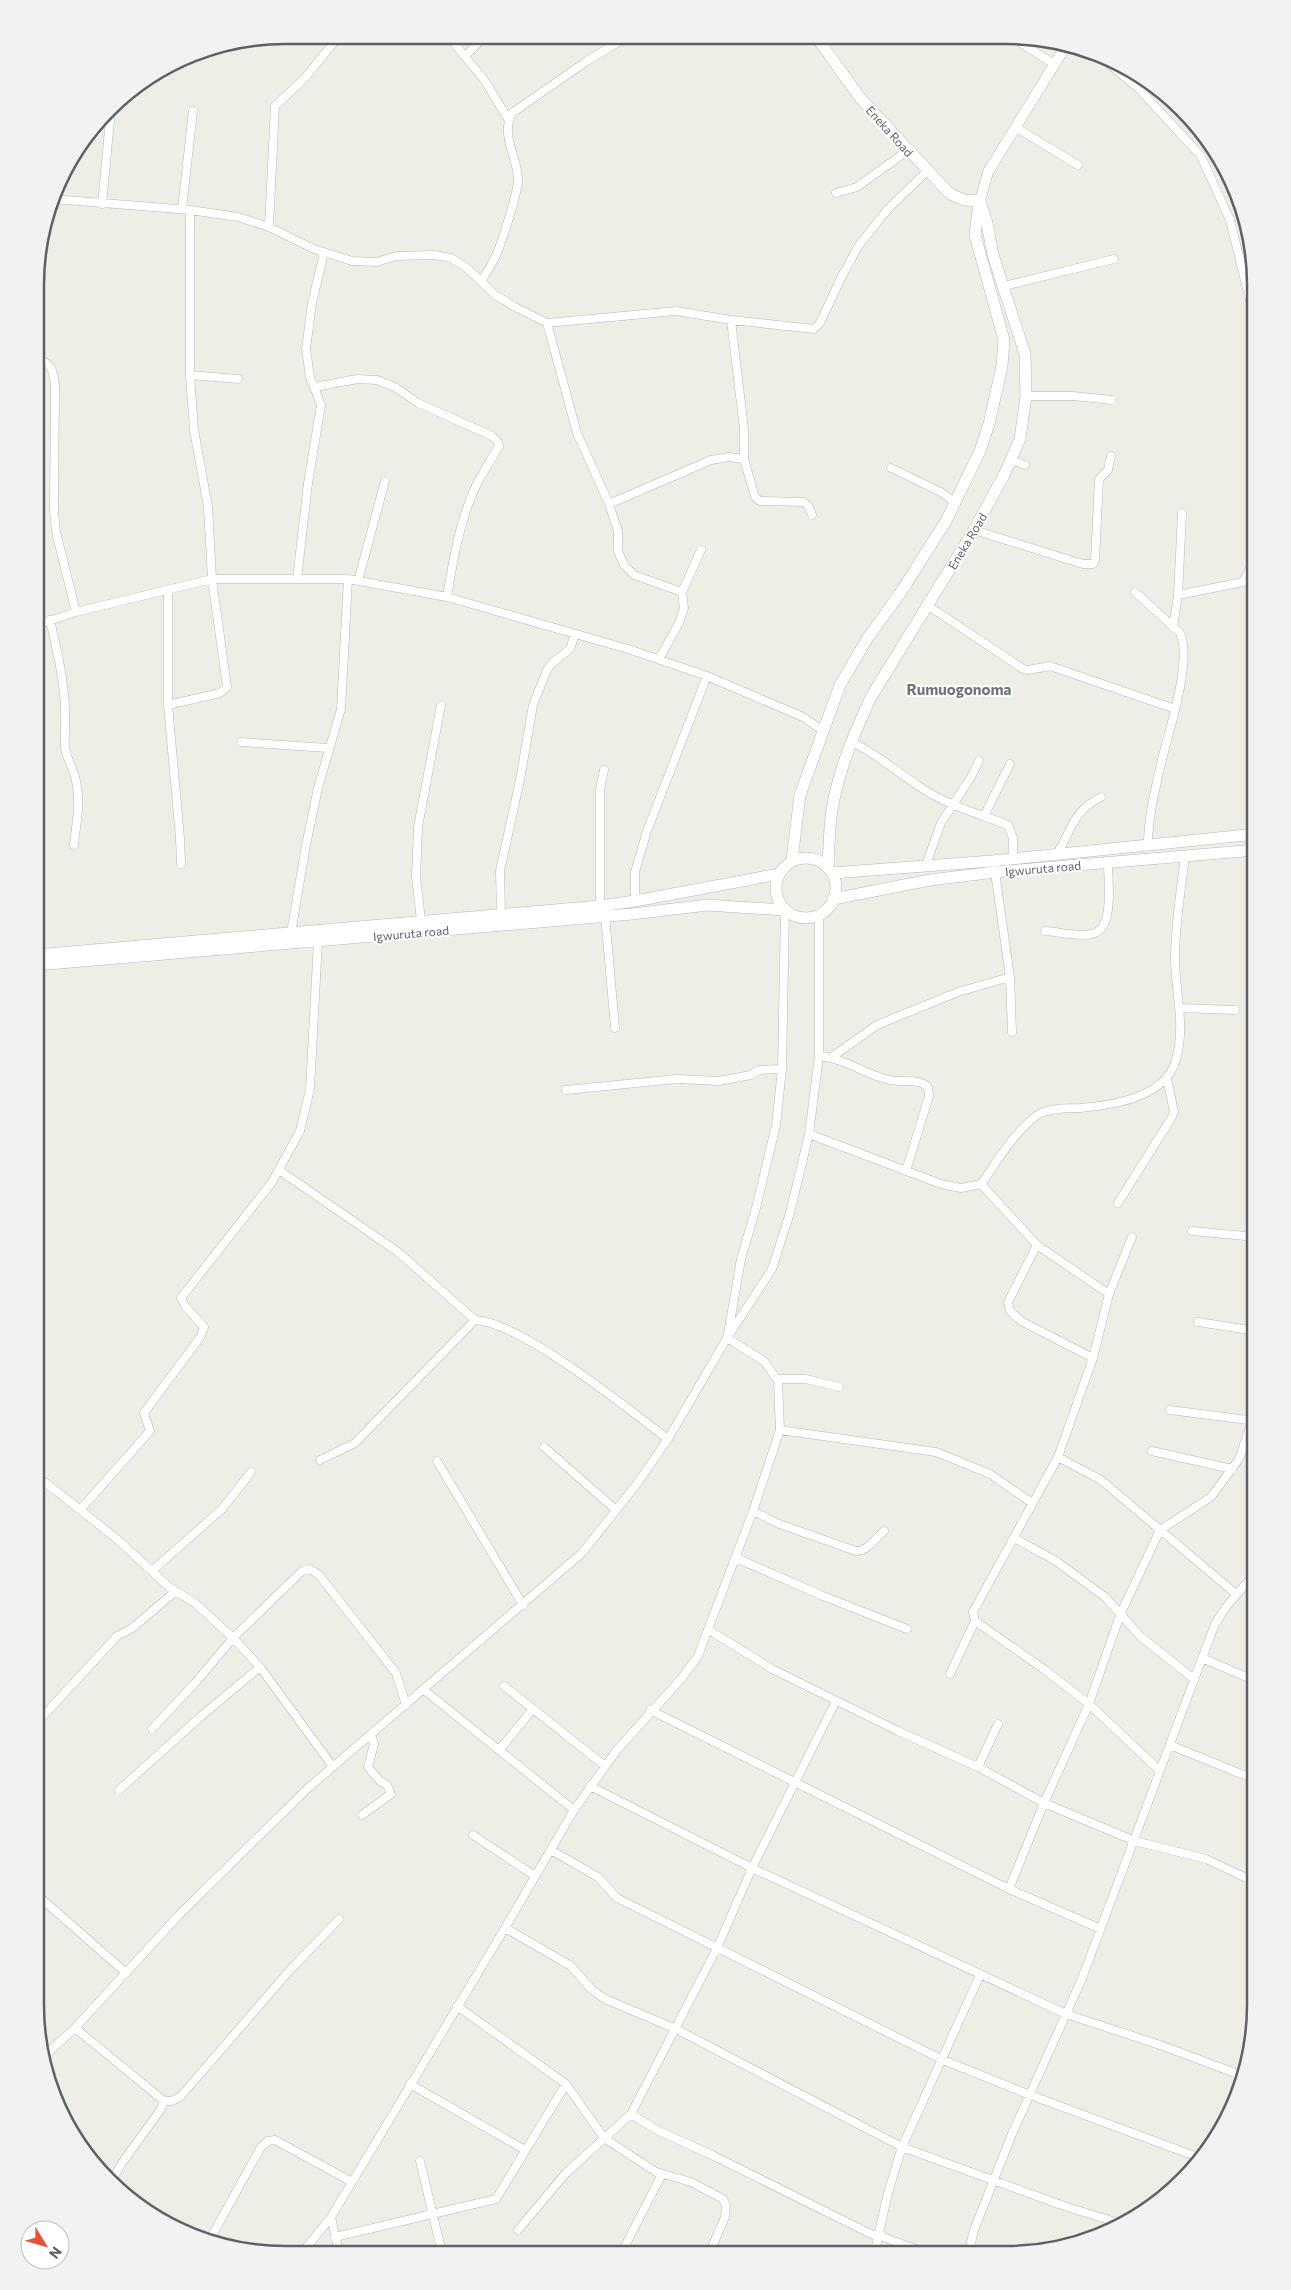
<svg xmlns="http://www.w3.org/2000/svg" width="1291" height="2290" font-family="Commissioner,sans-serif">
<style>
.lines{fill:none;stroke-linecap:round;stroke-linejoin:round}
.minor-casing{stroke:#b6b8bc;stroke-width:9}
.tertiary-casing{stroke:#b6b8bc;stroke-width:11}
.secondary-casing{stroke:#b5b8bd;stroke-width:12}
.minor{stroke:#fff;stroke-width:8}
.tertiary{stroke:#fff;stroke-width:10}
.secondary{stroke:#fff;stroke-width:11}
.labels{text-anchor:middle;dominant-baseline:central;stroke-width:4;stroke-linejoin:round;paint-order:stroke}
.street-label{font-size:12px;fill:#5e6166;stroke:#fff}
.quarter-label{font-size:15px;font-weight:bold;fill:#6f7378;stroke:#fff}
.rim{fill:none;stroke:#5e6166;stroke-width:2.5}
</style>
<rect width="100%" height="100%" fill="#efeee6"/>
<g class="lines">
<g class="minor-casing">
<path id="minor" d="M 448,36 L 485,81 L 508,119
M 1016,40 L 1054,64
M 1097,54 L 1139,89 L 1201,156 L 1230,220 L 1256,325
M 465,56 L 485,36
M 1015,127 L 1078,165
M 836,193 L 857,187 L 907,151
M 53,199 L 190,210 L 238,217 L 269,227 L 314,249 L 352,261 L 376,262 L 397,256 L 434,255 L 451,258 L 467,268 L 494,294 L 513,306 L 547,323 L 676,311 L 731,320 L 814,329 L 820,323 L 841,278 L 859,245 L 888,209 L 927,171
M 102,204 L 111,109
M 182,209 L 193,111
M 269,227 L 275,106 L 304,79 L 340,35
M 481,281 C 485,275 490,268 493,261 C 500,250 518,192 518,180 C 518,157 500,136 512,113 L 587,61 L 627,37
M 1004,286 L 1114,259
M 731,320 L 744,429 L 744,459 L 755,497 L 760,501 L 804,502 L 809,507 L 812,515
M 547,323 L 577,433 L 609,504 L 618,531 L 618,551 L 624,565 L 634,575 L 682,592
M 37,360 C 52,362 53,371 55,384 L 54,511 L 56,532 L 76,612
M 190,375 L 238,379
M 315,387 L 357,379 L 377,380 L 395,387 L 418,403 L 492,436 L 498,442 L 499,446 C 491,461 481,474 474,490 C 459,524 453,561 447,597
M 1026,396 L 1073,396 L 1112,400
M 1011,460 L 1025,465
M 891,468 L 941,492 L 956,503
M 609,504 L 711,460 L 729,457 L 744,459
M 974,530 L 1083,564 L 1093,564 L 1095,561 L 1099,479 L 1108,470 L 1111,456
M 297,579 L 308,483 L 321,405 L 310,377 L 306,349 L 312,303 L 324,253
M 358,581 L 385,481
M 168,591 L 168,705 L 180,838 L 181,864
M 1135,592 L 1180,633 C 1193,662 1168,732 1161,764 C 1155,790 1148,818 1148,844
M 1178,595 L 1182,513
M 927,605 L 1023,669 L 1028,670 L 1050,666 L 1175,709
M 50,620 C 57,650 64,679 65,710 C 66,723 64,736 65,748 C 67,760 74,769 76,781 C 81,802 76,824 74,845
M 37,625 L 76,612 L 212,579 L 348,579 L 447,597 L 628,649 L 707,676 L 803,717 L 822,730
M 1173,627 L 1178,595 L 1243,582 L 1256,556
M 659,659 L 679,623 L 684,608 L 682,592 L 701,550
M 168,705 L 220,693 L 227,687 L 212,579 L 208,507 L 194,430 L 190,375 L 190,210
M 241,742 L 328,748
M 852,742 C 877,754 897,772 920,787 C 946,805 979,814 1008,825 L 1013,838 L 1013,859
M 984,816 L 1010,764
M 1056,855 C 1072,831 1072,811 1101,797
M 925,867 L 941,823 L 971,777 L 979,761
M 995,872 L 1010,977 L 1012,1032
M 635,901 L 635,872 L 647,831 L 707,676
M 600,906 L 600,789 L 604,770
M 501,914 L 500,871 L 520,780 L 533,705 L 547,670 L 552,663 L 570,649 L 575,634
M 605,915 L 615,1028
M 421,920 L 416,877 L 418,827 L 441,705
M 1045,931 C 1059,932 1078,937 1092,934 C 1115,929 1108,881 1108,863
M 291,933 L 306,845 L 318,788 L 341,709 L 348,579
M 1180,1008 L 1235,1010
M 819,1056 C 843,1058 863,1073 886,1079 C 900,1084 917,1077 928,1087 L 929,1096 L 906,1171
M 832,1057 L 877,1025 L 958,992 L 1010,977
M 566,1090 L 677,1079 L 719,1081 L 751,1075 L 759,1070 L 782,1069
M 809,1134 L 941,1184 L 961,1188 L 981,1184 L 1037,1245 L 1109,1294
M 279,1170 L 398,1252 L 475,1320
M 981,1184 C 996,1163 1017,1128 1039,1114 C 1050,1108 1068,1108 1080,1108 C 1113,1105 1165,1098 1176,1060 C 1186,1024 1175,993 1175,958 C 1175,924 1181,890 1185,856
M 1118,1203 L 1172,1117 L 1174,1112 L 1167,1078
M 1192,1231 L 1256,1237
M 1132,1237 L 1109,1294 L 1093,1358 L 1058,1457 L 973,1612 L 975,1621 L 1045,1670 L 1089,1704 L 1159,1770
M 1037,1245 L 1008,1302 L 1010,1311 L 1021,1321 L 1093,1358
M 1198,1322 L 1256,1331
M 728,1334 L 741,1259 L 756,1208 L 776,1125 L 782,1069 L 785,910
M 777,1379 L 806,1379 L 839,1387
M 1170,1410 L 1256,1421
M 780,1430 L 936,1452 L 990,1474 L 1032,1503
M 544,1447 L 616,1510
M 1152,1451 L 1232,1469
M 1058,1457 L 1101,1480 L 1236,1594
M 320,1460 L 355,1443 L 475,1320 C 521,1322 628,1409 668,1439
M 437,1461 L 523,1605
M 36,1463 L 37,1479
M 36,1479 L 46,1483 L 117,1539 L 169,1587 L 195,1603 L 233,1638 L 260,1667 L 333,1767
M 80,1510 L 150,1431 L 144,1413 L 201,1336 L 204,1327 L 185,1306 L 181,1298 L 272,1182 L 300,1131 L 310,1089 L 318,941
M 753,1511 L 779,1524 L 856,1551 C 868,1551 876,1538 884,1531
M 1014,1538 L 1056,1561 L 1105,1597 L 1141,1637 L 1194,1679
M 736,1558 L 823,1596 L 907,1629
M 153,1570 L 222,1509 L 251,1472
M 709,1630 L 772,1669 L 898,1731 L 978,1767 L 1044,1803 L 1135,1841 L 1206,1859 L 1255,1882
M 1202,1658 L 1256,1681
M 950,1674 L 975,1621
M 504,1686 L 605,1766
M 424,1690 L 574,1810
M 650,1710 L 1009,1889 L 1101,1929
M 35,1725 L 117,1636 L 131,1629 L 176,1591
M 152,1729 L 196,1682 L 233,1638 L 302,1571 L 310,1569 L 319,1575 L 396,1673 L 406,1705
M 1170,1745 L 1256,1780
M 500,1749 L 533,1709
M 978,1767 L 998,1724
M 590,1786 L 752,1868 L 1066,2014 L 1163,2046 L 1243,2076
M 119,1790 L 199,1718 L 260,1667
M 362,1815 L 391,1794 L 387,1785 L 380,1781 L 368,1767 L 374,1744 L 371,1735
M 473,1835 L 535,1876
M 551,1850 L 598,1877 L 617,1898 L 943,2060 L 1030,2095 L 1203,2159
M 1009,1889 L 1044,1803 L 1089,1704 L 1120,1615 L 1160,1530 L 1211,1497 L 1239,1459 L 1252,1421
M 35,1893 L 125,1972
M 505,1928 L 571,1966 L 592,1990 L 605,1999 L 676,2029 L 902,2147 L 1064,2206 L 1122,2224
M 457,2006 L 566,2084 L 604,2138 L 656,2172 L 691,2182 L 723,2199 L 726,2205 L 725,2217 L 709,2254
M 75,2028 L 164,2101 L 172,2101 L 181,2096 L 290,1970 L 339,1919
M 43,2057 L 75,2028 L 179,1915 L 307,1789 L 582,1553 L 636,1485 L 668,1439 L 727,1338 L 772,1269 L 790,1213 L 809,1134 L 819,1056 L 819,915
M 410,2084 L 525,2150
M 631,2114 L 655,2129 L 714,2156 L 877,2237
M 77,2143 L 101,2167 L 108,2180
M 420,2161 L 442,2253
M 111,2182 L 122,2163 L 161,2109 L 164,2101
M 518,2230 L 566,2173 L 631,2114 L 718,1946 L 752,1868 L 836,1701
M 879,2232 L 883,2237 L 931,2255
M 335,2237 L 496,2199 L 566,2084
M 209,2241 L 261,2147 L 268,2141 L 275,2140 L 352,2182
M 302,2253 L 331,2217
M 339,2253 L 331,2217 L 505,1928 L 574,1810 L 617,1750 L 681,1679 L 698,1656 L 753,1511 L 780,1430 L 778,1381 L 764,1361 L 727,1338
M 621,2254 L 662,2174
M 874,2255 L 888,2193 L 902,2147 L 980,1975
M 968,2255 L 974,2230 L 1012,2134 L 1081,1981 L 1215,1624 L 1226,1607 L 1256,1572"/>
</g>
<g class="tertiary-casing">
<path id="tertiary" d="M 980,201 L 988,172 L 1067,44"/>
</g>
<g class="secondary-casing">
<path id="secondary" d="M 817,38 L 861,99 L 950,194 L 964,200 L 980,201
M776 888a30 30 0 1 1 60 0a30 30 0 1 1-60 0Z
M 792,860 L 800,795 L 840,685 L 867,639 L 901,592 L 946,521 L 980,451 L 989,424 L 1002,366 L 1004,340 L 975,235 L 979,203
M 828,868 C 829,849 829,829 832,810 C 838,771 855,732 871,697 L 974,530 L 1004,475 L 1020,439 L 1026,396 L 1025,354 L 993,255 L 987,223 L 980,201
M 832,873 L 992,861 L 1256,834
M 833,899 L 930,880 L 995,872 L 1256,850
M 36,955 L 600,906 L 635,901 L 779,874
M 36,965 L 632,914 L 707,905 L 785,910"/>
</g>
<use href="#minor" class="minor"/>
<use href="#tertiary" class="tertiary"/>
<use href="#secondary" class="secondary"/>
</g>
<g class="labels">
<g class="street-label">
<text transform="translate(890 131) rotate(48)">Eneka Road</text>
<text transform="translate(967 541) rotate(-59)">Eneka Road</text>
<text transform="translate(1043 868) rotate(-5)">Igwuruta road</text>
<text transform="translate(411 933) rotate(-5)">Igwuruta road</text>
</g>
<g class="quarter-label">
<text x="959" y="689">Rumuogonoma</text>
</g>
</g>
<path d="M0 0H1291V2290H0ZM285 44H1006A241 241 0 0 1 1247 285V2005A241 241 0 0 1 1006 2246H285A241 241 0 0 1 44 2005V285A241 241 0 0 1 285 44Z" fill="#f2f2f3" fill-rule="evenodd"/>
<path class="rim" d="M285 44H1006A241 241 0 0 1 1247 285V2005A241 241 0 0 1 1006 2246H285A241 241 0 0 1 44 2005V285A241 241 0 0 1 285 44Z"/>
<g transform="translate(45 2245) rotate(127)"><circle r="24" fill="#ffffff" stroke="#bfc0c2"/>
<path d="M0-4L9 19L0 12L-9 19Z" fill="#e2533a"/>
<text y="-8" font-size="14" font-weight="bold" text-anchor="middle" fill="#5e6166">N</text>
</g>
</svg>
